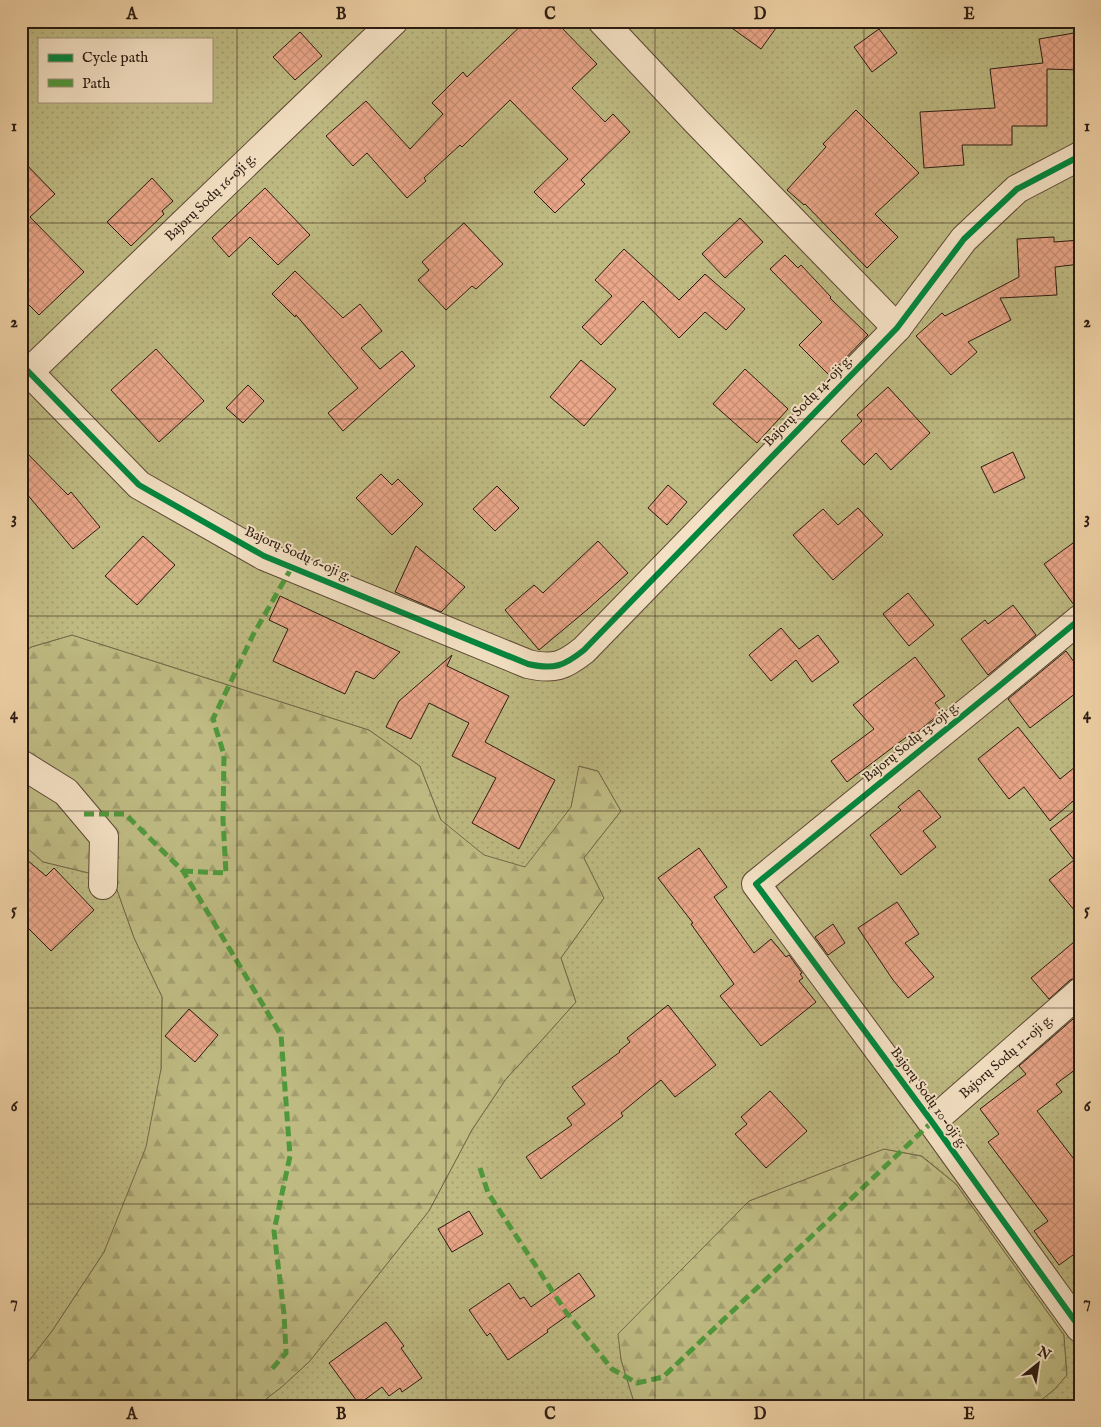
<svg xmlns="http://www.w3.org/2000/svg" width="1101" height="1427" font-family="'IM FELL English',serif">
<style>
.forest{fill:url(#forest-firs);stroke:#746a4a}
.garden{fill:url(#garden-dots);stroke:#746a4a;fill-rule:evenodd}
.building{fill:url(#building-cross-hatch);stroke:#2b1b11}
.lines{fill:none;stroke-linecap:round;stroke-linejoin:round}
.street-casing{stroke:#5c4836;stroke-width:30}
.street{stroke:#f4e1c4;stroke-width:28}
.quiet{stroke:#4f993c;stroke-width:5;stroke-dasharray:10 5;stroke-linecap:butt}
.cycleway-casing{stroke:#f4e1c4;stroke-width:9}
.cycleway{stroke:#00873e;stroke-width:6}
.grid{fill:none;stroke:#2b1b11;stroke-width:1;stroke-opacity:0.55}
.labels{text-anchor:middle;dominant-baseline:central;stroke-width:4;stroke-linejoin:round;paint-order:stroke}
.street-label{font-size:14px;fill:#2b1b11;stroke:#f4e1c4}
.neatline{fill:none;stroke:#2b1b11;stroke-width:2}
.grid-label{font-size:16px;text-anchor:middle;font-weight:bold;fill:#2b1b11}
</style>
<defs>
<pattern id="forest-firs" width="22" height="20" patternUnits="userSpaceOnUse" patternTransform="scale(1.25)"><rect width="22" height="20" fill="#beba82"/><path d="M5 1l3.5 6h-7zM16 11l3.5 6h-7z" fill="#a39f6f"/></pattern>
<pattern id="garden-dots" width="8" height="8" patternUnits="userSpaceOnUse" patternTransform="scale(1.25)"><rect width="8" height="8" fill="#beba82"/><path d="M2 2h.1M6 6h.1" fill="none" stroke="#a39f6f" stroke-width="1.8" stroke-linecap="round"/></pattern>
<pattern id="building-cross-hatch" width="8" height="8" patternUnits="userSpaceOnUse" patternTransform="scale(1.25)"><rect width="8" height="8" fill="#e9a688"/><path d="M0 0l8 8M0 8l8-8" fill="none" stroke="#c88e74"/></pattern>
</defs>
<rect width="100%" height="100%" fill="#eed1a5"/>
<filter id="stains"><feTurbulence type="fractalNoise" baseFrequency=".004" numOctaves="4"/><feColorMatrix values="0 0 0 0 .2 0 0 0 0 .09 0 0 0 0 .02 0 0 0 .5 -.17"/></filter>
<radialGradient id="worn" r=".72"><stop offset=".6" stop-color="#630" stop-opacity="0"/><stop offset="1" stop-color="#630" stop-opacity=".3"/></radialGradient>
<path class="forest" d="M 72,635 L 369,730 L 420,766 L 441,820 L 571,807 L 578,766 L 598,771 L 621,811 L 584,858 L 604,898 L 561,958 L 576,1002 L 543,1039 L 506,1079 L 472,1130 L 429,1211 L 310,1361 L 283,1386 L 257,1406 L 21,1406 L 21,1371 L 52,1331 L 104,1252 L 161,1069 L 162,997 L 134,938 L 113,879 L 43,862 L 21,843 L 21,655 L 31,647 Z
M 884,1149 L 921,1156 L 956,1184 L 1064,1335 L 1067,1375 L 1055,1389 L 1034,1406 L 635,1406 L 621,1360 L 617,1334 L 749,1201 Z"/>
<path class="garden" d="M 21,21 L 1080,21 L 1080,1406 L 1034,1406 L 1055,1389 L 1067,1375 L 1064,1335 L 956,1184 L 922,1156 L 884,1149 L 749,1201 L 618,1334 L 621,1360 L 635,1406 L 257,1406 L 283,1386 L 310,1361 L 429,1211 L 472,1130 L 506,1079 L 543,1039 L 576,1002 L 561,958 L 604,898 L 584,858 L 621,811 L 598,771 L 579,766 L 571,807 L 525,867 L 484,855 L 441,820 L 420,766 L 369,730 L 72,635 L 31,647 L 21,655 ZM 39,39 L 211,39 L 211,101 L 39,101 Z
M 21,843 L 43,862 L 113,879 L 134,938 L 162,997 L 161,1069 L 146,1147 L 104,1252 L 52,1331 L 21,1371 Z"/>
<path class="building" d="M 526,21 L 555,21 L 597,64 L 572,88 L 605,122 L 613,114 L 630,132 L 581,180 L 585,184 L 555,213 L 534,192 L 568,159 L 510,100 L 462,147 L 460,145 L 424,178 L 426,181 L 407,198 L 367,153 L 353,166 L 326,136 L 366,101 L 410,149 L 443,114 L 432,103 L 463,72 L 467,77 Z
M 722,21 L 781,21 L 761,49 Z
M 879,29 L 897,53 L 872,72 L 854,47 Z
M 300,32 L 322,56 L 295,80 L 273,57 Z
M 1080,32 L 1080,70 L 1047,69 L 1047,126 L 1012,126 L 1012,145 L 962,145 L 964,165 L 924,168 L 920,112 L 995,108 L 990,69 L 1043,63 L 1039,39 Z
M 856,110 L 919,173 L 875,214 L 898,237 L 867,268 L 805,204 L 804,205 L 787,190 L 826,147 L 823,144 Z
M 21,159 L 55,194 L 30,217 L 84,272 L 39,315 L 21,297 Z
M 152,178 L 173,201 L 162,211 L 164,214 L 131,246 L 107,222 Z
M 265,188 L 310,235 L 278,265 L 250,237 L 229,257 L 212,238 Z
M 740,218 L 763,242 L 725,278 L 702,254 Z
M 464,223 L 503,264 L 476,289 L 472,286 L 446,310 L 418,280 L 429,270 L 422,262 Z
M 1054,237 L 1054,242 L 1080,240 L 1080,264 L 1055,267 L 1057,295 L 1000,298 L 1011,320 L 968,342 L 977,352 L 951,375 L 916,336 L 942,313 L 945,316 L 1019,277 L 1017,239 Z
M 624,249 L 679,300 L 705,274 L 745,309 L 726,330 L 705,312 L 679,338 L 643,301 L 601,345 L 582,327 L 612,296 L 595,280 Z
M 785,255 L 798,268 L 801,265 L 831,297 L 830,298 L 868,335 L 829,375 L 799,345 L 822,322 L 770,269 Z
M 295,271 L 343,318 L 360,304 L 382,331 L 361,348 L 380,369 L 402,351 L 415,366 L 343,431 L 328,413 L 358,388 L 296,315 L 295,317 L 272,294 Z
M 156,349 L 204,401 L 159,442 L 111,390 Z
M 581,360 L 616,389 L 584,426 L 550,397 Z
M 745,369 L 788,409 L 757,443 L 713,404 Z
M 248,385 L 264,401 L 243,423 L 226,408 Z
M 888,387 L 930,433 L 891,470 L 876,453 L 864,465 L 841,441 L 862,421 L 857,415 Z
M 21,447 L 68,495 L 71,492 L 100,527 L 73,549 L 21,487 Z
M 1013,452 L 1025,478 L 994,493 L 981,467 Z
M 381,474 L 392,485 L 398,479 L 423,504 L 392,535 L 356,498 Z
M 668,485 L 687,502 L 667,525 L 648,508 Z
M 497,486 L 519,508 L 495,531 L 473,509 Z
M 858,508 L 883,535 L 833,580 L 793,535 L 823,509 L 838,525 Z
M 143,536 L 175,565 L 137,605 L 105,576 Z
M 1080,538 L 1080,604 L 1074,605 L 1044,564 Z
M 598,541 L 628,573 L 588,609 L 539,650 L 505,610 L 534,585 L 543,593 Z
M 416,546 L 465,587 L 441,612 L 395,592 Z
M 908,593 L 934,625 L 909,646 L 883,614 Z
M 280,596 L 400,652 L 374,679 L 356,671 L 345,694 L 273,661 L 288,629 L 269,620 Z
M 1013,605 L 1036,635 L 988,675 L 961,639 L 985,620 L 988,624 Z
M 781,628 L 799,649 L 818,635 L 839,662 L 812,682 L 796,660 L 771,681 L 749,655 Z
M 1066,651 L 1080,670 L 1080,690 L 1030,728 L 1008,699 Z
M 452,655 L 447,666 L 509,696 L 485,742 L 555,780 L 519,849 L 472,823 L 496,778 L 452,756 L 469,723 L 429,703 L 411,739 L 386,727 L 399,701 Z
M 915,657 L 945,696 L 935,703 L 942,712 L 915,734 L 913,732 L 847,782 L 831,761 L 874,729 L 853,705 Z
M 1018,727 L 1060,779 L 1080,763 L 1080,795 L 1050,821 L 1024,787 L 1009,799 L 978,759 Z
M 919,790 L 941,817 L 923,831 L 936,847 L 901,875 L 870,835 L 901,810 L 898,807 Z
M 1080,806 L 1080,917 L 1049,880 L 1074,860 L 1050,829 Z
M 699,848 L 727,887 L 714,897 L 754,953 L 771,939 L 786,957 L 789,955 L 802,973 L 800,974 L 803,978 L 799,981 L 816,1002 L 761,1046 L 720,996 L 734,984 L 691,924 L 693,923 L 658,878 Z
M 21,855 L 46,876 L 54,868 L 94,910 L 51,951 L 21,921 Z
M 897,902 L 919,934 L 905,943 L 934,977 L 908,998 L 893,980 L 858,928 Z
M 833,924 L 845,943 L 828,955 L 815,937 Z
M 1080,937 L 1080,977 L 1070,980 L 1049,999 L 1031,978 Z
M 668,1005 L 716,1065 L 675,1097 L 661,1080 L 621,1113 L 623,1116 L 541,1179 L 526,1157 L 572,1125 L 567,1118 L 585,1104 L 572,1087 L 620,1052 L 619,1051 L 630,1042 L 627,1038 Z
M 189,1009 L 218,1035 L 195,1062 L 165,1036 Z
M 1080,1013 L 1080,1066 L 1056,1084 L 1062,1092 L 1037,1111 L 1080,1167 L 1080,1250 L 1059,1265 L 1034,1231 L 1048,1221 L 988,1142 L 999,1134 L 980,1109 L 1026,1074 L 1019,1066 Z
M 770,1091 L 807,1131 L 766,1168 L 735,1134 L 747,1124 L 741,1117 Z
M 469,1211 L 483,1234 L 452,1252 L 438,1229 Z
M 579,1273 L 595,1296 L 547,1330 L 548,1332 L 508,1360 L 490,1333 L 487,1336 L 469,1310 L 509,1283 L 520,1299 L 524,1297 L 531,1307 Z
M 386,1322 L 404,1346 L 401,1348 L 422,1378 L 402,1392 L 400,1388 L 389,1396 L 382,1387 L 359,1404 L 329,1363 Z"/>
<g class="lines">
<g class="street-casing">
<g id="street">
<path d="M 602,21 L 696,121 L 897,328"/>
<path d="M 21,364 L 139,485 L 264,556 L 528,664 C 554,670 564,666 584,650 L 897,328 L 964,239 L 1017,189 L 1080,156"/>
<path id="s1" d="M 29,372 L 394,21"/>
<path d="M 1080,619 L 998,687 L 756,884 L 932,1122 L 1080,1328"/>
<path d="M 21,764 L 66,792 L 104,837 L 103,885"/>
<path id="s2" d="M 932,1122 L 1080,992"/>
</g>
</g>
<use href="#street" class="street"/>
<path class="quiet" d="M 84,814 L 125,814 L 183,871 L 281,1035 L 290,1156 L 274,1231 L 284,1314 L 286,1353 L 271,1370
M 183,871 L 226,873 L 223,820 L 224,755 L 213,719 L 253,635 L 292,567
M 480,1168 L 488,1193 L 566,1312 L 612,1369 L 637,1383 L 663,1377 L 932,1122"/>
<g class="cycleway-casing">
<path id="cycleway" d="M 21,364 L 139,485 L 264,556 L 528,664 C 554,670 564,666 584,650 L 897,328 L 964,239 L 1017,189 L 1080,156
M 1080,619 L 998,687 L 756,884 L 932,1122 L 1080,1328"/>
</g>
<use href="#cycleway" class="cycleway"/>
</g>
<path class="grid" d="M 237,21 L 237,1406M 446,21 L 446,1406M 655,21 L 655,1406M 864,21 L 864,1406M 21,223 L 1080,223M 21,419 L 1080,419M 21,616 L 1080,616M 21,811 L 1080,811M 21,1008 L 1080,1008M 21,1204 L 1080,1204"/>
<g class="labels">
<g class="street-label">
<text stroke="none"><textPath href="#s1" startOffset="252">Bajorų Sodų 16-oji g.</textPath></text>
<text transform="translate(808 401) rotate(-46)">Bajorų Sodų 14-oji g.</text>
<text transform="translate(298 554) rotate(24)">Bajorų Sodų 6-oji g.</text>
<text transform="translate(911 742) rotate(-39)">Bajorų Sodų 13-oji g.</text>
<text stroke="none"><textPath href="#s2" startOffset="99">Bajorų Sodų 11-oji g.</textPath></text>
<text transform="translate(929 1098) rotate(54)">Bajorų Sodų 10-oji g.</text>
</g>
</g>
<rect width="1101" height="1427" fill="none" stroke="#eed1a5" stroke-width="55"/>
<rect x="38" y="38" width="175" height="65" fill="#f4e1c4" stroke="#a4927c"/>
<rect x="48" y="54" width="25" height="8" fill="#00873e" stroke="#a4927c"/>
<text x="82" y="62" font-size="15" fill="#2b1b11">Cycle path</text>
<rect x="48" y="79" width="25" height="8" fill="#4f993c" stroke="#a4927c"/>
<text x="82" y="88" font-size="15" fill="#2b1b11">Path</text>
<g transform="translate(1038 1364) rotate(30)" stroke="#f4e1c4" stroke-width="4" paint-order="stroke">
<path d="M0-4L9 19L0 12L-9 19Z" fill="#2b1b11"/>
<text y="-8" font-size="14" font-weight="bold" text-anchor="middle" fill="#2b1b11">N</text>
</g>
<rect x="28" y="28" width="1046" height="1372" class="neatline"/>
<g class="grid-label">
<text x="132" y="19">A</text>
<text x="341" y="19">B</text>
<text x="550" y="19">C</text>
<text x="760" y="19">D</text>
<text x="969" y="19">E</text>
<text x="14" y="131">1</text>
<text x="1087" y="131">1</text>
<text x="14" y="327">2</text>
<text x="1087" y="327">2</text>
<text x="14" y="523">3</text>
<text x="1087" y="523">3</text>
<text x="14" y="719">4</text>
<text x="1087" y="719">4</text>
<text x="14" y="915">5</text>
<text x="1087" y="915">5</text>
<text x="14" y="1111">6</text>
<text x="1087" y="1111">6</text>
<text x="14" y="1307">7</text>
<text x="1087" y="1307">7</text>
<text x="132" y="1419">A</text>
<text x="341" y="1419">B</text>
<text x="550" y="1419">C</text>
<text x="760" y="1419">D</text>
<text x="969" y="1419">E</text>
</g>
<rect width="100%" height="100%" filter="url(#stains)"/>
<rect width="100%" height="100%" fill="url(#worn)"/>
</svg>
